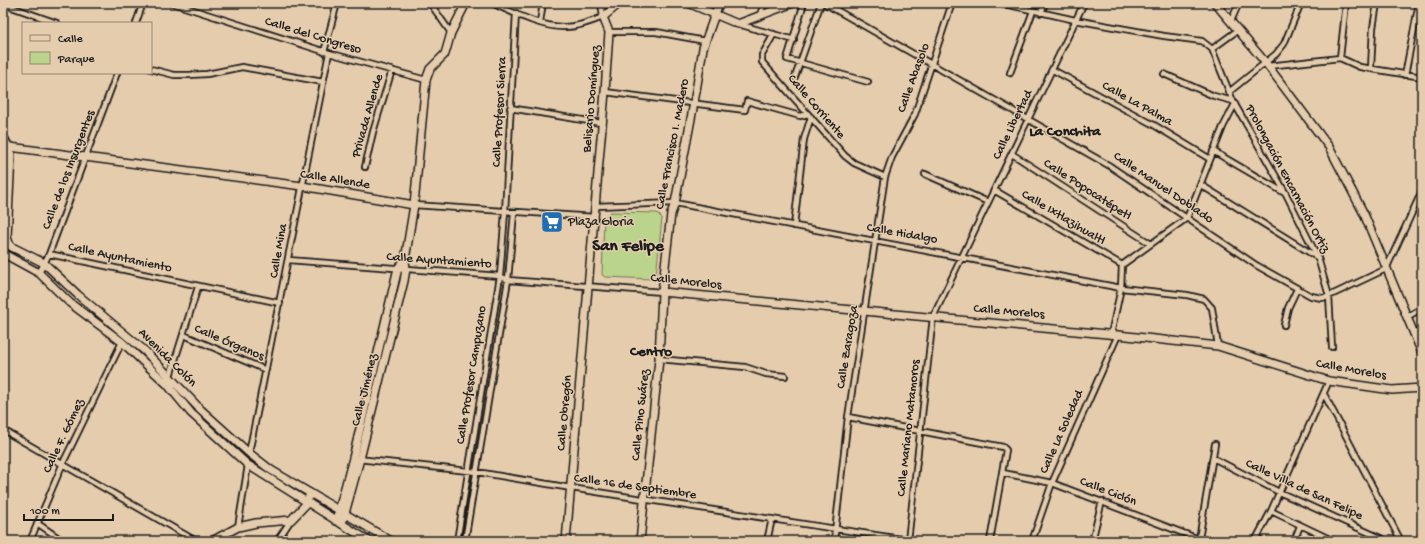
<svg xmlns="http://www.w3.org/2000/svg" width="1425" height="544" font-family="'Gochi Hand',sans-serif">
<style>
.green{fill:#bbd48b;stroke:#6c7854}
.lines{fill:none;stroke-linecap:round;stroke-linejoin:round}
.street-casing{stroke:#1c1c1c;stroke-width:8}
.secondary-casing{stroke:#1c1c1c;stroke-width:10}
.primary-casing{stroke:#1c1c1c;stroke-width:10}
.street{stroke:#e5ccad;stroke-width:4.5}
.secondary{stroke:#e5ccad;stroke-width:7}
.primary{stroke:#e5ccad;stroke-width:7}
.labels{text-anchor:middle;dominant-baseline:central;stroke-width:3;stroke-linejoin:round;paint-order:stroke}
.street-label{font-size:13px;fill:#1c1c1c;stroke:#e5ccad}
.poi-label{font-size:13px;fill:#1c1c1c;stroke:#e5ccad;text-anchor:start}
.quarter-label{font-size:15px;font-weight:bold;fill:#1c1c1c;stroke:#e5ccad}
.district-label{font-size:17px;font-weight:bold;fill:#1c1c1c;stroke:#e5ccad}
</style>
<rect width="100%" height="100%" fill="#e5ccad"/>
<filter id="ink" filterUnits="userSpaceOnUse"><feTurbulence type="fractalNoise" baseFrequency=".025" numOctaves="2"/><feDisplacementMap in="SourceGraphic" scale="8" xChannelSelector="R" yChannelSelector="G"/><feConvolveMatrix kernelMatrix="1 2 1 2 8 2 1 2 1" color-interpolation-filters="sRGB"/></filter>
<g filter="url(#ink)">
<path class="green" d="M 610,212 L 657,213 L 662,218 L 656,276 L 652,279 L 605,277 L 602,275 L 604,219 Z"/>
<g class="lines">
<g class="street-casing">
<path id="street" d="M 172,3 L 329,53 L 426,80
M 430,3 L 451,33
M 492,3 C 512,12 542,28 565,27 C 577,27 591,22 603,17 L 601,3
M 804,3 L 787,59 L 868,82
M 824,3 L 1110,166 L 1256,265 L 1311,296 L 1322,298 L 1329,296 L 1386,269 L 1422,191
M 1000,3 L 1075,20 L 1164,36 L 1202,41 L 1212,49 L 1233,101 L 1285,192 L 1318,258 L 1329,296 L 1332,347
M 3,4 L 57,23
M 1041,13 L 1045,3
M 760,15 L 764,3
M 1231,21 L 1239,3
M 540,22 L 543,3
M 136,23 L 143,3
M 738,24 L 794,40
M 609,32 L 656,32 L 705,41
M 774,34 L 762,55 L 762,62 L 845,156 L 854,163 L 885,177
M 1212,49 L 1238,30
M 324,52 L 337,3
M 1340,58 L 1360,67 L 1422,77
M 1340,58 L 1346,3
M 1268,66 L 1340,58
M 1371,68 L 1373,28 L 1377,3
M 151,69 L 174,75 L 189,75 L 207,74 L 242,67 L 323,82
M 1053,70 L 1154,125 L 1210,159
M 1010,73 L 1033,11
M 1164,74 L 1214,96 L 1233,101
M 1405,75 L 1419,3
M 795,77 L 821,3
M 605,92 L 745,110 L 747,101 L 800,116 L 808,114
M 1229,92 L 1276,54 L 1284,44 L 1301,3
M 510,108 L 601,123
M 3,134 L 10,147
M 1213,151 L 1283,192
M 1012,154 L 1151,244
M 365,167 L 373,132 L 392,70
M 925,174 L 988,202
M 1201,185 L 1317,257
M 994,190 L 1122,265
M 414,205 L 595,217
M 596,206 L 675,203 L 1121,288 L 1187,295 L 1204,299 L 1212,308 L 1218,346
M 794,226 L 804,139 L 811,117
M 49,254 L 280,303
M 288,260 L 500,276 L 508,280 L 662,292
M 1122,265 L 1187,218 L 1223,127 L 1235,104
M 39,273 L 49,254 L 117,73
M 1407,317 L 1422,308
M 1284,325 L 1288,308 L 1297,289
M 1111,334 L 1121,288 L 1122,265
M 184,335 L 266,370
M 659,359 L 745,367 L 766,374 L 785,376
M 170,376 L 198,287
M 1324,394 L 1401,541
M 848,417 L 1003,447 L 1006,450 L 990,541
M 3,430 L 196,541
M 249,453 L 329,53
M 1213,458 L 1279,492 L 1387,541
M 358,459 L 477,472 L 571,488 L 914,541
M 1003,473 L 1052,483 L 1204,541
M 1271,511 L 1334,541
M 37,523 L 63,541
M 238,527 L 248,465
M 1199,539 L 1215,444
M 30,541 L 63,463 L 122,342
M 277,541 L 291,520
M 457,541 L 500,276 L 505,212 L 516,13
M 465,541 L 508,280 L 514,213
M 767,541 L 772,519
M 834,541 L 848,417 L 885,177 L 892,157 L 915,114 L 952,3
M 908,541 L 933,317 L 1084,3
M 1032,541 L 1052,483 L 1118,335
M 1092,541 L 1102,501
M 1255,541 L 1271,511 L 1329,381
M 1294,541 L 1300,526"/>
</g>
<g class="secondary-casing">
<path id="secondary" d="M 688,3 L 738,24 L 793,3
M 10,147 L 302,186 L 414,205
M 662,292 L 1118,335 L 1218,346 L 1329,381 L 1392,390 L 1422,388
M 336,521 L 353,458 L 398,268 L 405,260
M 342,524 L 360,459 L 404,281 L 406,269 L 405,260 L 414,205 L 426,80 L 430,69 L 445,54 L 451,33 L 466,3
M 212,541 L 238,527 L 256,523 L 291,520 L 307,503 L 310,493
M 566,541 L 605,92 L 609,32 L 603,17 L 620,3
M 640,541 L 659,359 L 662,292 L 671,214 L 675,203 L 694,103 L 703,48 L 719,3"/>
</g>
<g class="primary-casing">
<path id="primary" d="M 1215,3 L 1265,62 L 1329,147 L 1364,214 L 1422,353
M 3,147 L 10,147 L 11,156 L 7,237 L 10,246 L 44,263 L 78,295 L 145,351 L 199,408 L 249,453 L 271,470 L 391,541
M 3,250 L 6,255 L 39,273 L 70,303 L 122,342 L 167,384 L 191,413 L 248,465 L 369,541"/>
</g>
<use href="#street" class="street"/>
<use href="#secondary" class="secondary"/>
<use href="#primary" class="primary"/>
</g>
</g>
<defs>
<g id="supermarket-square" transform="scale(1.15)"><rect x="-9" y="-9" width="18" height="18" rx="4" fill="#1f6fb2" stroke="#e5ccad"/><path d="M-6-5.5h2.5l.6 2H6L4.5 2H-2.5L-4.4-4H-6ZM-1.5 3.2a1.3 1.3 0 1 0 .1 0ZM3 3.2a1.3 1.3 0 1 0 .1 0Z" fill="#fff"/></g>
</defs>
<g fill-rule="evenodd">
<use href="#supermarket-square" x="552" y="222"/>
</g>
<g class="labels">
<g class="street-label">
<text transform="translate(313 36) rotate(17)">Calle del Congreso</text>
<text transform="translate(914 78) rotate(-70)">Calle Abasolo</text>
<text transform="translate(592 99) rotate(-85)">Belisario Domínguez</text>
<text transform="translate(1137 104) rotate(29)">Calle La Palma</text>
<text transform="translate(816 107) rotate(49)">Calle Corriente</text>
<text transform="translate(500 112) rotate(-87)">Calle Profesor Sierra</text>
<text transform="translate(368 116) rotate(-74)">Privada Allende</text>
<text transform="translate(1013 125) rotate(-64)">Calle Libertad</text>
<text transform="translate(673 144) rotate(-79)">Calle Francisco I. Madero</text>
<text transform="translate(69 170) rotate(-69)">Calle de los Insurgentes</text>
<text transform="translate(1287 179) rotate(62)">Prolongación Encarnación Ortiz</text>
<text transform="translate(335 180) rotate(9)">Calle Allende</text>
<text transform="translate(1163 188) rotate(34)">Calle Manuel Doblado</text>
<text transform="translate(1087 190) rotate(33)">Calle Popocatépetl</text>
<text transform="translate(1063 218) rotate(31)">Calle Ixtlazihualtl</text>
<text transform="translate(902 234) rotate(10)">Calle Hidalgo</text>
<text transform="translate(279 251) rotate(-80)">Calle Mina</text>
<text transform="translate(120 258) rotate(12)">Calle Ayuntamiento</text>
<text transform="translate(439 261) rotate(4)">Calle Ayuntamiento</text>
<text transform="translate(686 282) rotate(6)">Calle Morelos</text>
<text transform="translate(1009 312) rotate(5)">Calle Morelos</text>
<text transform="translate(229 343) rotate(23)">Calle Órganos</text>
<text transform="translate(848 347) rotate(-81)">Calle Zaragoza</text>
<text transform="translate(167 358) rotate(45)">Avenida Colón</text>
<text transform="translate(1351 370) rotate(10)">Calle Morelos</text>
<text transform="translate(472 375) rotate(-81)">Calle Profesor Campuzano</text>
<text transform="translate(365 390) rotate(-76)">Calle Jiménez</text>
<text transform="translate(565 413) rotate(-85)">Calle Obregón</text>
<text transform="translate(641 415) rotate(-84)">Calle Pino Suárez</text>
<text transform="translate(909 428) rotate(-84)">Calle Mariano Matamoros</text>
<text transform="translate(1062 432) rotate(-66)">Calle La Soledad</text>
<text transform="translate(64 436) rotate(-65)">Calle F. Gómez</text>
<text transform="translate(635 487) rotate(8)">Calle 16 de Septiembre</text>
<text transform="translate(1304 490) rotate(25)">Calle Villa de San Felipe</text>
<text transform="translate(1108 492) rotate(21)">Calle Ciclón</text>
</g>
<g class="poi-label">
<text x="568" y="222">Plaza Gloria</text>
</g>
<g class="quarter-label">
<text x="1065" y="132">La Conchita</text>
<text x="651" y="352">Centro</text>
</g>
<g class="district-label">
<text x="628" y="247">San Felipe</text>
</g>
</g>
<rect width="1425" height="544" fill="none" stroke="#e5ccad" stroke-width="16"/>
<rect x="8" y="8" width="1409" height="528" fill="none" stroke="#1c1c1c" stroke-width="1.5" filter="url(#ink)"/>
<rect x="22" y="22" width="130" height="52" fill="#e5ccad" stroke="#958673"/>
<rect x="30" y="35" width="20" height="6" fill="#e5ccad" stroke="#958673"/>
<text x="58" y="42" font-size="12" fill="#1c1c1c">Calle</text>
<rect x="30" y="52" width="20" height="12" fill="#bbd48b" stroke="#958673"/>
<text x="58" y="62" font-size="12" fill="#1c1c1c">Parque</text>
<path d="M24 514v6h89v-6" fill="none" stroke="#1c1c1c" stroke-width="2"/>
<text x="30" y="514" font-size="12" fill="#1c1c1c" stroke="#e5ccad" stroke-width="3" paint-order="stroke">100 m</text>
</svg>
